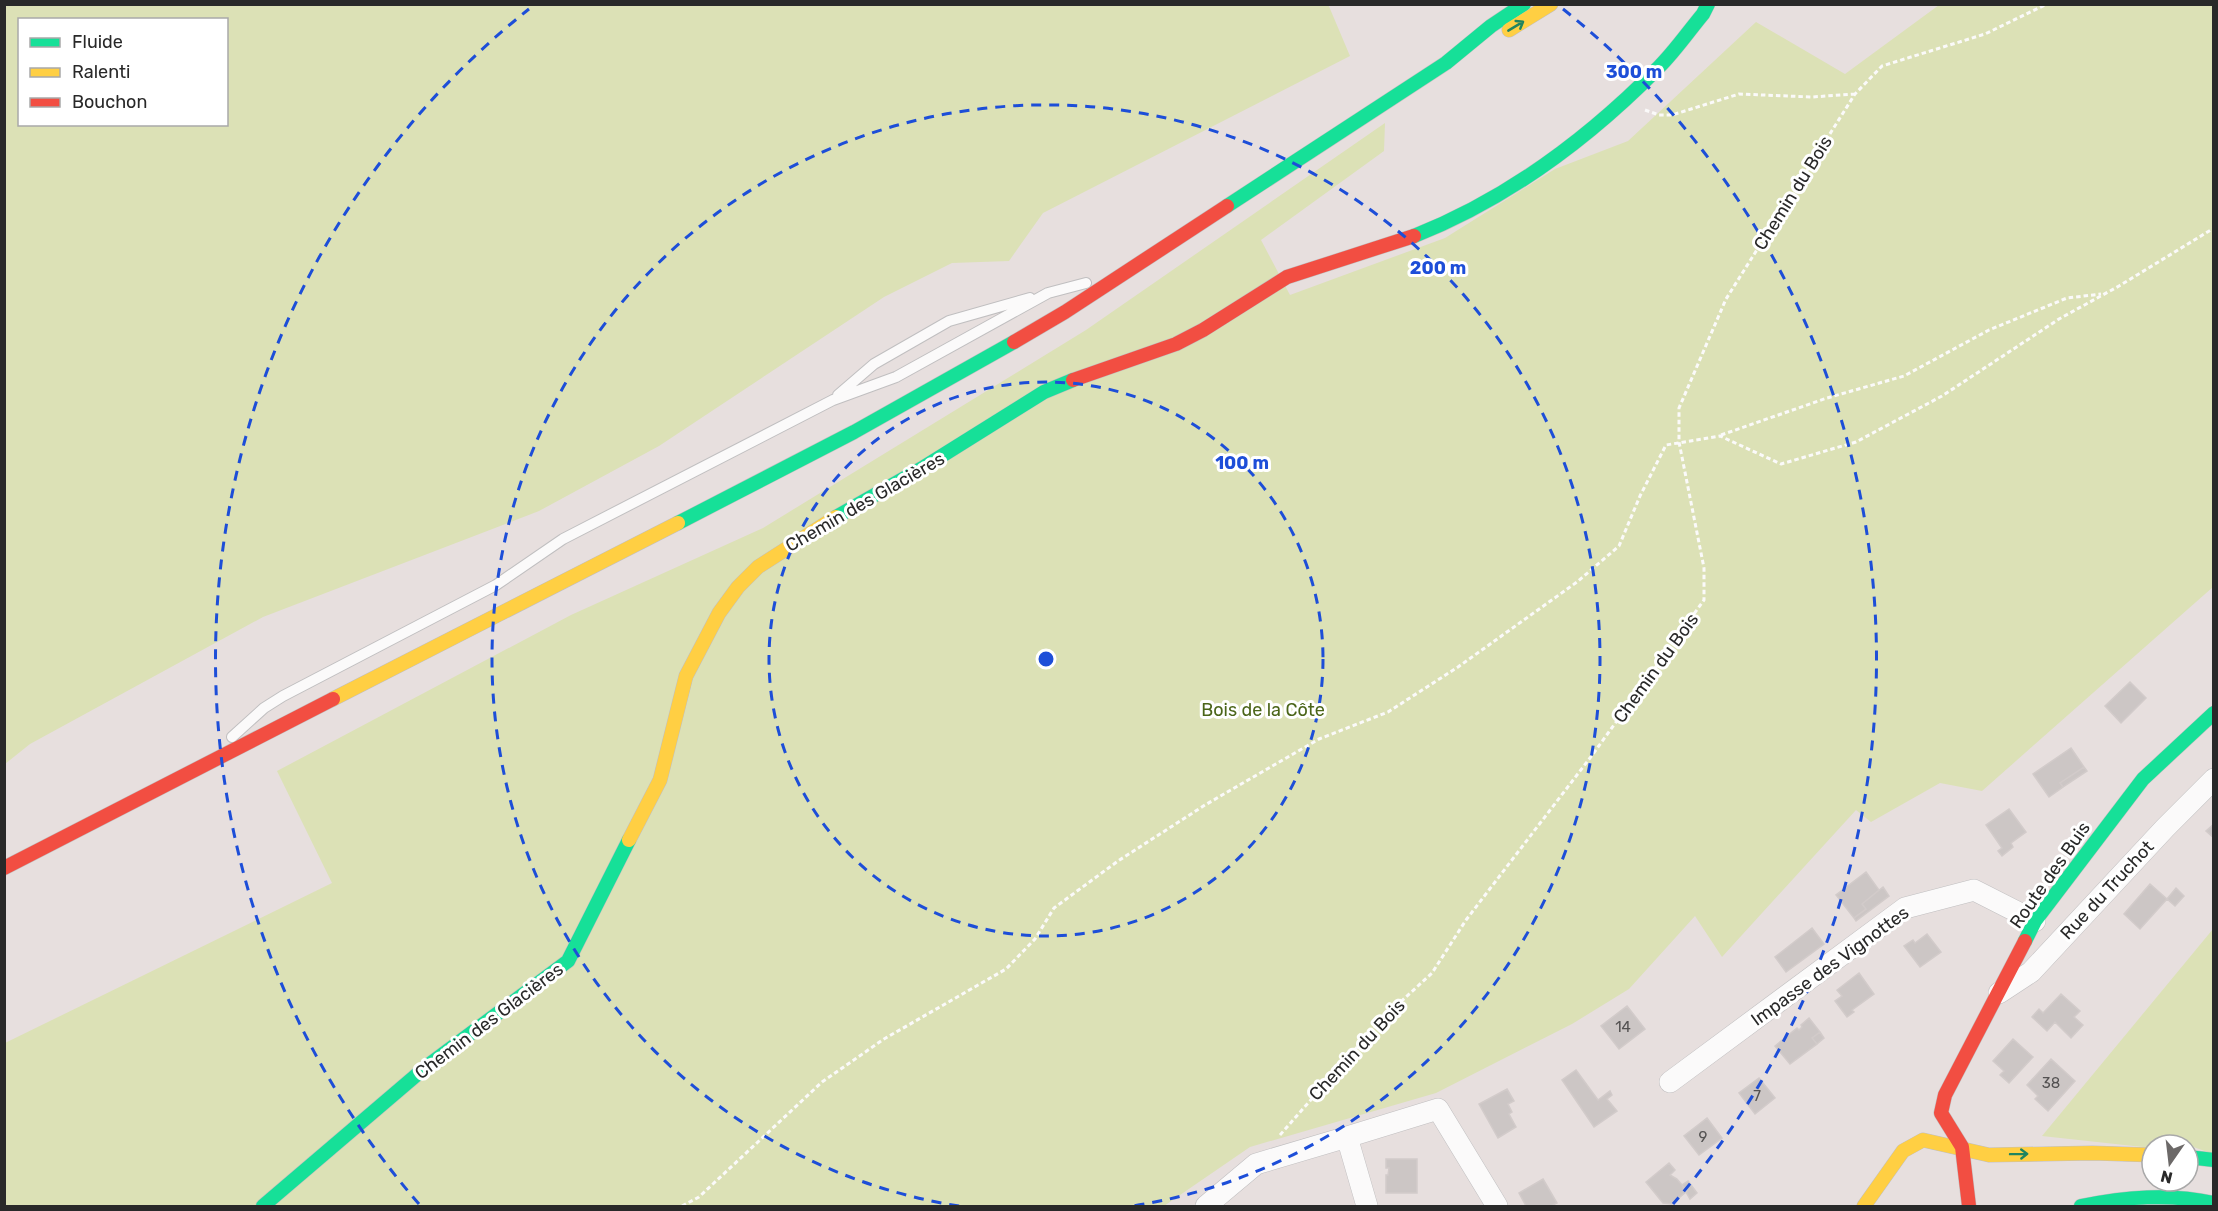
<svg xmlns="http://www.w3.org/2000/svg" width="2218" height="1211" font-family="Rubik,sans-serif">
<rect width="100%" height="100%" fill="#e7dfde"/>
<path fill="#dce1b6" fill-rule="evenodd" d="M 5,4 L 1328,4 L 1350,56 L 1043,213 L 1009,261 L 952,263 L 884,297 L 659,446 L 539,511 L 263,617 L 30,744 L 5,764 ZM 20,20 L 226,20 L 226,124 L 20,124 Z
M 1939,5 L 2213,5 L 2213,587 L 1982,791 L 1940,783 L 1871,822 L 1856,810 L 1722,957 L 1695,916 L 1629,989 L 1572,1024 L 1436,1093 L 1250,1147 L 1164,1206 L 5,1206 L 5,1043 L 332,883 L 277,771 L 571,615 L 763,528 L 1086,330 L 1385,123 L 1384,151 L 1261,240 L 1290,295 L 1445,238 L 1555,169 L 1628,141 L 1756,22 L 1845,74 Z
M 2213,929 L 2213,1154 L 2188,1145 L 2152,1145 L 2152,1148 L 2042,1136 Z"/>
<path fill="#ccc6c5" stroke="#d2cbca" stroke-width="1.5" d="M 2130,682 L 2146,698 L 2121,723 L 2105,706 Z
M 2071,748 L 2084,767 L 2060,783 L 2063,787 L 2049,797 L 2033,774 Z
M 2084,767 L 2087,771 L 2063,787 L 2060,783 Z
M 2009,809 L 2026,832 L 2011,843 L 2013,847 L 2002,856 L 1998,851 L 2002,848 L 1986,825 Z
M 2214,824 L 2214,838 L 2206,831 Z
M 1866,872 L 1879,890 L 1862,904 L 1866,909 L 1854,918 L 1836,895 Z
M 2150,884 L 2167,899 L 2140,929 L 2124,914 Z
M 1883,887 L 1889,896 L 1856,921 L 1854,918 L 1866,909 L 1862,904 Z
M 2176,888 L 2184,896 L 2175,906 L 2167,899 Z
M 1812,928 L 1824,944 L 1786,972 L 1775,957 Z
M 1927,934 L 1941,952 L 1920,967 L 1904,946 L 1913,940 L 1915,943 Z
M 1859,973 L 1874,994 L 1852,1010 L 1854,1012 L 1847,1017 L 1835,1001 L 1842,996 L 1837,990 Z
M 2061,994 L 2080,1011 L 2074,1017 L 2083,1025 L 2071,1038 L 2055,1022 L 2047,1031 L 2032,1017 L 2039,1009 L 2043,1013 Z
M 1627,1006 L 1645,1029 L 1619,1049 L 1601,1026 Z
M 1809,1018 L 1820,1032 L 1812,1038 L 1817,1044 L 1790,1064 L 1775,1046 L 1797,1028 L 1799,1030 L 1802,1027 L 1801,1025 Z
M 1820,1032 L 1824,1038 L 1817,1044 L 1812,1038 Z
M 2013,1039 L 2033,1057 L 2009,1083 L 2000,1075 L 2004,1071 L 1993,1061 Z
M 2051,1059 L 2075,1081 L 2048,1111 L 2035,1099 L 2038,1096 L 2027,1085 Z
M 1576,1070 L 1598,1100 L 1610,1091 L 1612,1095 L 1607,1099 L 1617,1111 L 1594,1127 L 1562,1080 Z
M 1759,1078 L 1775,1098 L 1755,1114 L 1739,1093 Z
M 1507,1089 L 1514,1101 L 1508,1104 L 1512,1112 L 1509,1114 L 1516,1127 L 1498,1138 L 1479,1104 Z
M 1707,1118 L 1722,1138 L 1699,1155 L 1684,1136 Z
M 1386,1159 L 1417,1159 L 1417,1193 L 1386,1193 L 1386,1175 L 1388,1175 L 1389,1168 L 1386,1168 Z
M 1669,1163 L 1675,1170 L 1670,1175 L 1677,1179 L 1687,1191 L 1672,1204 L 1663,1203 L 1646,1182 Z
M 1543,1179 L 1557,1203 L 1551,1206 L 1526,1206 L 1519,1193 Z
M 1688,1181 L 1697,1193 L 1690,1199 L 1682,1185 Z"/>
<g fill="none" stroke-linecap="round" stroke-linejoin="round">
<g stroke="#c0bfc0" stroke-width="12">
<path id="lane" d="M 838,395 L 874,364 L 949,321 L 1030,298
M 232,737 L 264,708 L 283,696 L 496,585 L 563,539 L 833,400 L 896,377 L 1048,293 L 1086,283"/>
</g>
<g stroke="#c0bfc0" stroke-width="22">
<path id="street" d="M 1999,993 L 2031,972 L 2165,828 L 2214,779
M 1670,1082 L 1905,908 L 1974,890 L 2035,921
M 1347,1137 L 1438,1109 L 1497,1206
M 1206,1206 L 1256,1164 L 1347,1137 L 1367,1206"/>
</g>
<g stroke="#c0bfc0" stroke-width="15">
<path id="fast" d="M 1227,206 L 1446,63 L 1491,26 L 1524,4
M 1414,236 C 1508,199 1589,138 1659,67 C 1675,51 1688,32 1703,14 L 1708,4
M 836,517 L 924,467 L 1044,392 L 1073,380
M 678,523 L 854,432 L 1014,342
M 2025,941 L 2035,921 L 2143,779 L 2214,713
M 2188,1157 L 2214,1160
M 263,1206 L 427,1066 L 568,961 L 629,840
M 2081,1206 C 2125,1197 2169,1193 2214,1203"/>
</g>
<g stroke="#c0bfc0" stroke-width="15">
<path id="slow" d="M 1509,30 L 1551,4
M 333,699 L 678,523
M 629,840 L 660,780 L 686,676 L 719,613 L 738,587 L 758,567 L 836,517
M 1864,1206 L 1903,1151 L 1923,1140 L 1989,1155 L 2092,1153 L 2152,1155"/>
</g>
<g stroke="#c0bfc0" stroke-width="15">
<path id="jam" d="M 1014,342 L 1065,312 L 1227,206
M 1073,380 L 1176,344 L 1203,330 L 1287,277 L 1414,236
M 4,868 L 333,699
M 1969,1206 L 1962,1147 L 1941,1113 L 1945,1095 L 2025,941"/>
</g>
<path stroke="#fbfafa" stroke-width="3" stroke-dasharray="4.5 3" stroke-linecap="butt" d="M 1645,110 L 1659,115 L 1672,115 L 1739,94 L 1812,97 L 1855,94
M 1721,435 L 1827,398 L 1904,376 L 1989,330 L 2067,298 L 2101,294
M 1280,1135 L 1380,1021 L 1432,973 L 1466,920 L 1593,754 L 1704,600 L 1704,568 L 1679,442 L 1679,408 L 1726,299 L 1855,94 L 1882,66 L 1985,34 L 2047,4
M 682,1206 L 699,1197 L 822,1082 L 884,1039 L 1006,969 L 1035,939 L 1054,908 L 1118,861 L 1205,805 L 1319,739 L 1388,712 L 1458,667 L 1577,582 L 1619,546 L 1640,496 L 1666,445 L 1720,436 L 1781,464 L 1856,442 L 1942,396 L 2059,319 L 2119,286 L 2214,228"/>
<use href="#lane" stroke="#fbfafa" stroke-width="10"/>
<use href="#street" stroke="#fbfafa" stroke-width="21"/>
<use href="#fast" stroke="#16e098" stroke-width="14"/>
<use href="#slow" stroke="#ffcf43" stroke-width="14"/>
<use href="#jam" stroke="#f24e42" stroke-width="14"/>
</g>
<defs><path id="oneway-shaft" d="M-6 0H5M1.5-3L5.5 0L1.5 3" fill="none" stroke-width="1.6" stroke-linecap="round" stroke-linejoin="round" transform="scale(1.5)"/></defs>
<g stroke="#208460">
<use href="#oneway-shaft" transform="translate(1516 26) rotate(-31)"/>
<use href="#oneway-shaft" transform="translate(2019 1154) rotate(-1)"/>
</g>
<g fill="none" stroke="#1d4ed8" stroke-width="3" stroke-dasharray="10 8">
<circle cx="1046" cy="659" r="277"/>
<path d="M959 1206A554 554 0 1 1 1133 1206"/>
<path d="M419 1204A831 831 0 0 1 529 9M1563 9A831 831 0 0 1 1673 1204"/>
</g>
<g text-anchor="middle" stroke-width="6" stroke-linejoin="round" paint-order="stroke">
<g font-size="15" fill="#545252">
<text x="1623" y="1032">14</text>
<text x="2051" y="1088">38</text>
<text x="1757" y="1101">7</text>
<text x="1703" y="1142">9</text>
</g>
<g font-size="18" fill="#292929" stroke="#fff">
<text transform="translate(1793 193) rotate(-58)" y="6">Chemin du Bois</text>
<text transform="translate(865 502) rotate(-30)" y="6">Chemin des Glacières</text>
<text transform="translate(1656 668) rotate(-54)" y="6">Chemin du Bois</text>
<text transform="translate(2050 875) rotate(-55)" y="6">Route des Buis</text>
<text transform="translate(2107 890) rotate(-47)" y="6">Rue du Truchot</text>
<text transform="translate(1830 966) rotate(-36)" y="6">Impasse des Vignottes</text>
<text transform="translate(489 1021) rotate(-37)" y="6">Chemin des Glacières</text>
<text transform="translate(1357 1050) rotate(-47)" y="6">Chemin du Bois</text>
</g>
<g font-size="18" fill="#4b6519" stroke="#fff">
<text x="1263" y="716">Bois de la Côte</text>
</g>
</g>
<circle cx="1046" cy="659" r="9" fill="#1d4ed8" stroke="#fff" stroke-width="3"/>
<g font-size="18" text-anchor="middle" font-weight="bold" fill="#1d4ed8" stroke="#fff" stroke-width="6" stroke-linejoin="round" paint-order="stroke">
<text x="1634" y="78">300 m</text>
<text x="1438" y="274">200 m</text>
<text x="1242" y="469">100 m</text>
</g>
<rect width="2218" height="1211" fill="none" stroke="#292929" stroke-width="12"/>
<rect x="18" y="18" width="210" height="108" fill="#ffffff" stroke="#a9a9a9" stroke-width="1.5"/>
<rect x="30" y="38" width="30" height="9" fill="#16e098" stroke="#a9a9a9" stroke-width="1.5"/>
<text x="72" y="48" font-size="18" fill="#292929">Fluide</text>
<rect x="30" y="68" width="30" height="9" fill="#ffcf43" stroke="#a9a9a9" stroke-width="1.5"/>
<text x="72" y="78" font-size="18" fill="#292929">Ralenti</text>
<rect x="30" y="98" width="30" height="9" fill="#f24e42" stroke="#a9a9a9" stroke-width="1.5"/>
<text x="72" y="108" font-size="18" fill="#292929">Bouchon</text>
<g transform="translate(2170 1163) rotate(194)"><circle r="28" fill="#ffffff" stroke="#a9a9a9" stroke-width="1.5"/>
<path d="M0-4.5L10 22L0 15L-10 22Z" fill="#6c6968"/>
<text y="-9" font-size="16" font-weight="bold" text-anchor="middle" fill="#292929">N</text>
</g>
</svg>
